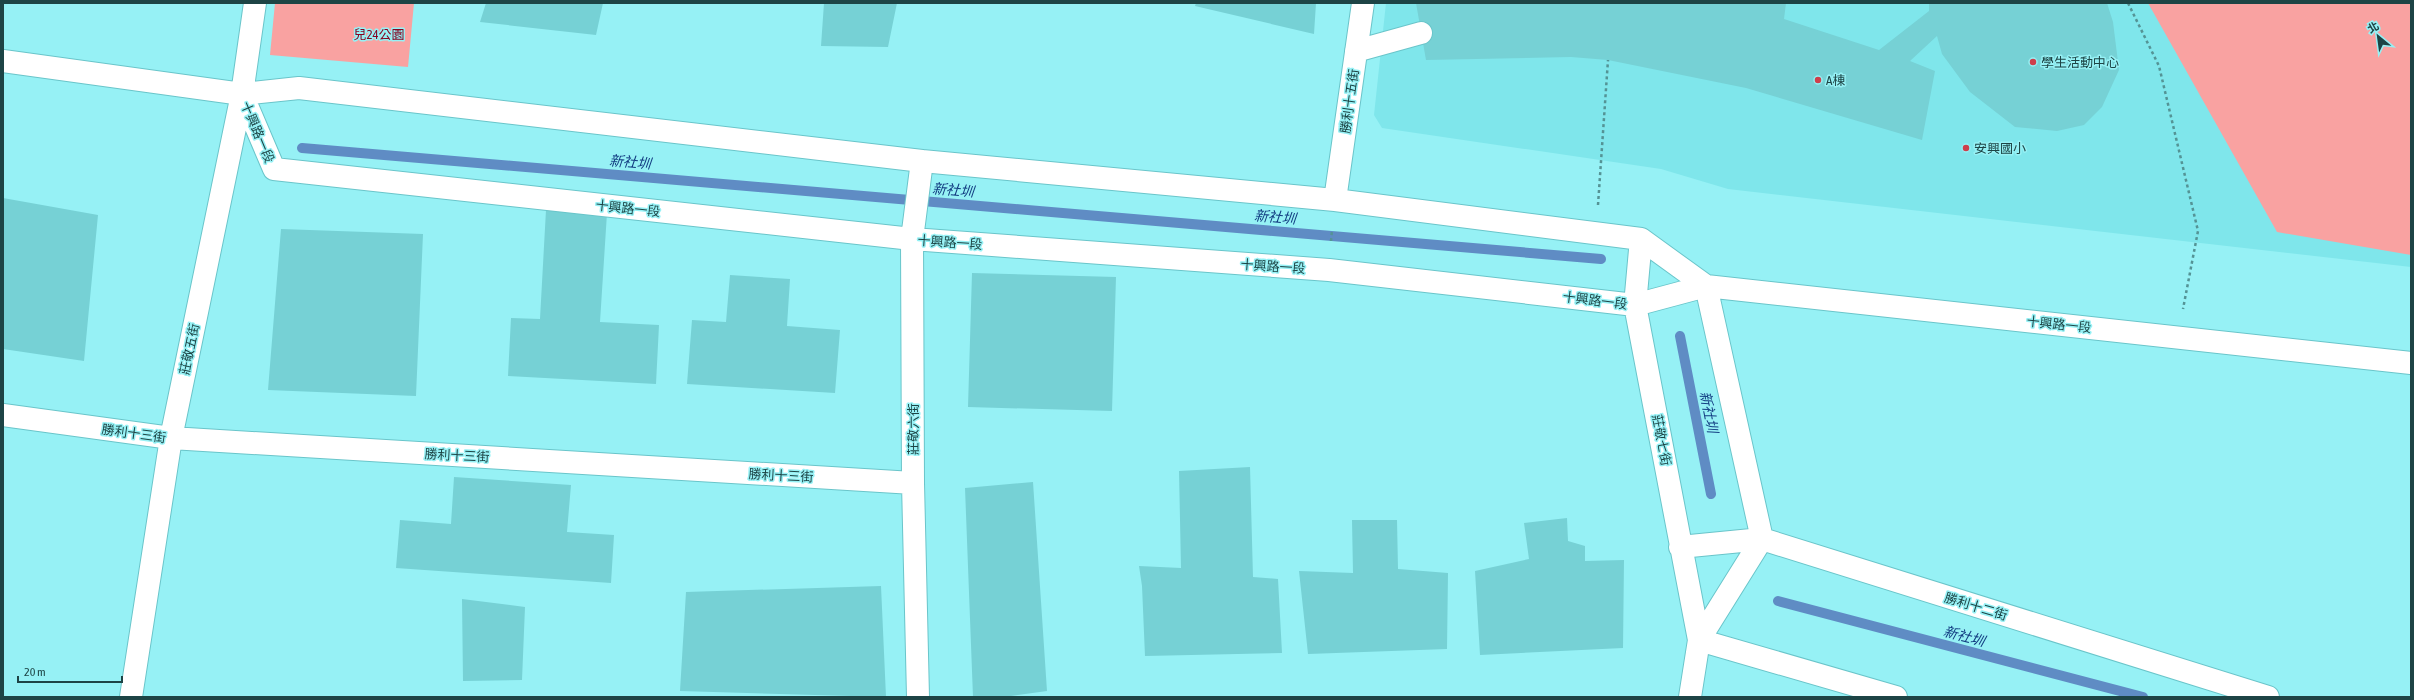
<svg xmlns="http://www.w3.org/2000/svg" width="2414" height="700" font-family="'Asap Condensed','Noto Sans TC',sans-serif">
<rect width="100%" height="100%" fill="#96f1f5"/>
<path fill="#7fe6eb" d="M 1386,3 L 2411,3 L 2411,267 L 1728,189 L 1661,169 L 1382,128 L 1374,115 Z"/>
<path fill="#f9a2a1" d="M 275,3 L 414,3 L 408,67 L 270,55 Z
M 2148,3 L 2411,3 L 2411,255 L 2277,232 Z"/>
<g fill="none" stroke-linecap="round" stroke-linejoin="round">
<path stroke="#5f8cc4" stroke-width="10" d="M 302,148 L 1601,259
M 1680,336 L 1711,494
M 1778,601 L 2143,697"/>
</g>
<path fill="#76d1d5" d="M 486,3 L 603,3 L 596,35 L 480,22 Z
M 824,3 L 897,3 L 888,47 L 821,46 Z
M 1196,3 L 1316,3 L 1314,34 L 1195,6 Z
M 1416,3 L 1786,3 L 1784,19 L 1879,50 L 1929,11 L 1929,3 L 2107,3 L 2113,22 L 2119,70 L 2102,107 L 2084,125 L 2057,131 L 2015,127 L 1970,92 L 1942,54 L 1937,36 L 1910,61 L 1935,71 L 1922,140 L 1746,88 L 1608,60 L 1571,57 L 1426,60 Z
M 3,198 L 98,215 L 84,361 L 3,349 Z
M 546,210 L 607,213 L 600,322 L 659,325 L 656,384 L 508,376 L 511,318 L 540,319 Z
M 281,229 L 423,234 L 416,396 L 268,390 Z
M 972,273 L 1116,277 L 1112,411 L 968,407 Z
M 730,275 L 790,279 L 787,326 L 840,330 L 835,393 L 687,384 L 692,320 L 726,322 Z
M 1250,467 L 1253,577 L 1278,579 L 1282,653 L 1145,656 L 1142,586 L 1139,566 L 1181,568 L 1179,471 Z
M 454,477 L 571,485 L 567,532 L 614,535 L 611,583 L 396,568 L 400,520 L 451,524 Z
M 1033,482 L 1047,691 L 1004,697 L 973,697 L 965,488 Z
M 1567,518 L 1568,541 L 1585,546 L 1585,561 L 1624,560 L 1623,648 L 1480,655 L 1475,571 L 1529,559 L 1524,523 Z
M 1352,520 L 1397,520 L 1398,569 L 1448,573 L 1447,649 L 1308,654 L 1299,571 L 1353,573 Z
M 881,586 L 886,697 L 680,691 L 686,592 Z
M 462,599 L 525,607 L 522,680 L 463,681 Z"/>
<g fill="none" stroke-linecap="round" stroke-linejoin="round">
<g stroke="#6ac5ca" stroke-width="24">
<path id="minor" d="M 1356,51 L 1421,33
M 3,61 L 242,94 L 299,88 L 922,161 L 1335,200 L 1641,239 L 1706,286
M 242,94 L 274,169 L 912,239 L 1329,270 L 1635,305 L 1706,286 L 2411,363
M 1335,200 L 1363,3
M 1641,239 L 1635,305 L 1699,640 L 1690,697
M 3,415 L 171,438 L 913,483
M 1680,547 L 1762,539 L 2268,697
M 1699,640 L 1762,539 L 1706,286
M 1699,640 L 1896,697
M 131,697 L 171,438 L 242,94 L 255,3
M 918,697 L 913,483 L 912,239 L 922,161"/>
</g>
<path stroke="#549395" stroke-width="2.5" stroke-dasharray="3 3" stroke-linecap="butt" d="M 2128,3 L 2159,66 L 2198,231 L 2183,309
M 1598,205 L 1608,60
M 1331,241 L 1332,230"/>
<use href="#minor" stroke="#fff" stroke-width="22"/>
</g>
<g fill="#ce3e4b" stroke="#96f1f5" stroke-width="1.5">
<circle cx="2033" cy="62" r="4"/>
<circle cx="1818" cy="80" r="4"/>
<circle cx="1966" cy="148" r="4"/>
</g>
<g text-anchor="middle" stroke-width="3" stroke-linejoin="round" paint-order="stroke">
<g font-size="13" fill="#870421" stroke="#96f1f5">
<text x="379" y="39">兒24公園</text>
</g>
<g font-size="13" fill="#1d4445" stroke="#96f1f5" text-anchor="start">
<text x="2041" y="67">學生活動中心</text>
<text x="1826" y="85">A棟</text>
<text x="1974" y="153">安興國小</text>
</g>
<g font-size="13" fill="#1d4445" stroke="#96f1f5">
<text transform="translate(1349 101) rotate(-82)" y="5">勝利十五街</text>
<text transform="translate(258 132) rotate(67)" y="5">十興路一段</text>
<text transform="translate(628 208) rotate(6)" y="5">十興路一段</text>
<text transform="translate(950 242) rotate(4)" y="5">十興路一段</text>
<text transform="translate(1273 266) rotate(4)" y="5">十興路一段</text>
<text transform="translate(1595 300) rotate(7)" y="5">十興路一段</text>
<text transform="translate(2059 324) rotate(6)" y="5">十興路一段</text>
<text transform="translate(189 349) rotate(-78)" y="5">莊敬五街</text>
<text transform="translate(913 429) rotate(-90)" y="5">莊敬六街</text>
<text transform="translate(134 433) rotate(8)" y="5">勝利十三街</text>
<text transform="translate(1662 440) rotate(79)" y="5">莊敬七街</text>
<text transform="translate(457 455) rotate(3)" y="5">勝利十三街</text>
<text transform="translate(781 475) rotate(3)" y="5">勝利十三街</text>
<text transform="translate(1976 606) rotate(17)" y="5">勝利十二街</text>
</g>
<g font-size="14" font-style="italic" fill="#123c81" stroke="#96f1f5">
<text transform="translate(630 162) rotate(5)" y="5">新社圳</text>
<text transform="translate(953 190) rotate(5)" y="5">新社圳</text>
<text transform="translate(1275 217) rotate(5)" y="5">新社圳</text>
<text transform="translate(1709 412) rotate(79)" y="5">新社圳</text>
<text transform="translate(1964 636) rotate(15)" y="5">新社圳</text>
</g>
</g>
<rect width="2414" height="700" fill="none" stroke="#1d4445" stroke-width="8"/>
<g transform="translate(2378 36) rotate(331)" stroke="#96f1f5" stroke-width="3" paint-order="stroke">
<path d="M0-3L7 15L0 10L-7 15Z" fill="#1d4445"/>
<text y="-6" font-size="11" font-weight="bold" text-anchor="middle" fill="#1d4445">北</text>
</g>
<path d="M18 676v6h104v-6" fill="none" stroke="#1d4445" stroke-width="2"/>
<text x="24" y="676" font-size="12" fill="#1d4445" stroke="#96f1f5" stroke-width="3" paint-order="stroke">20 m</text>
</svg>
